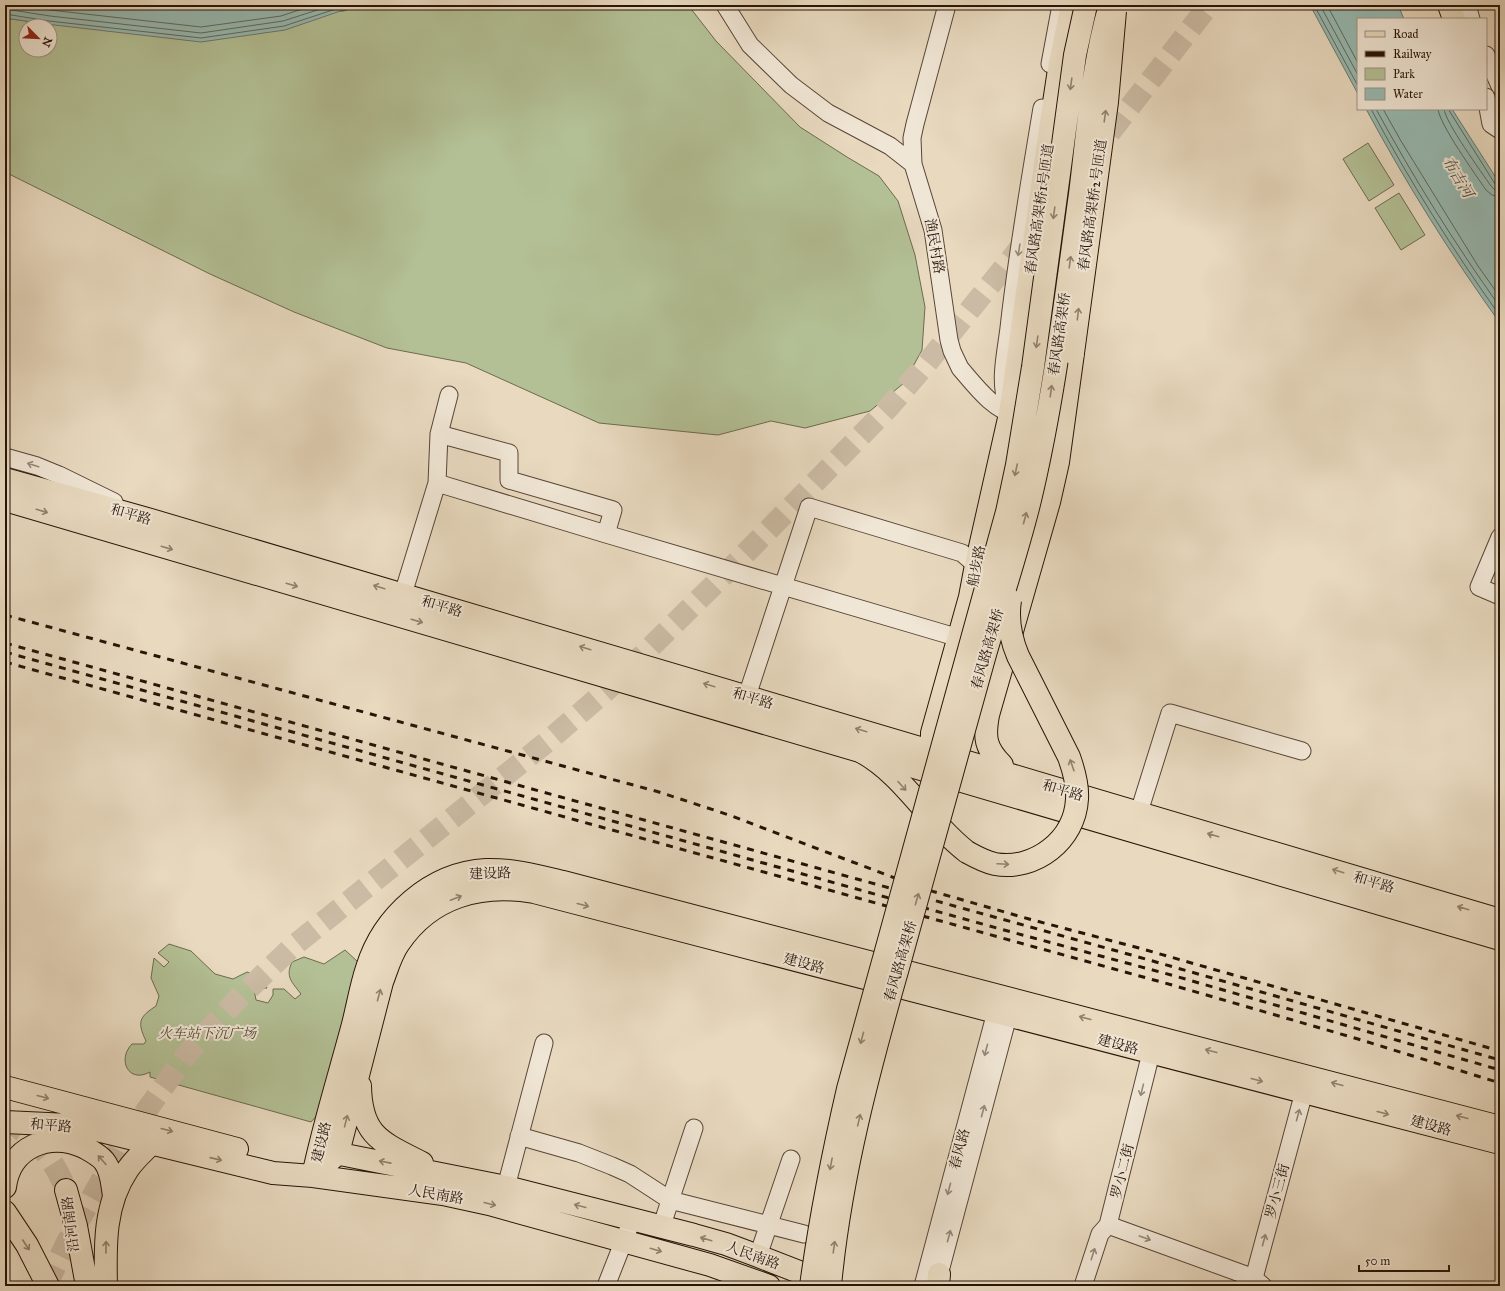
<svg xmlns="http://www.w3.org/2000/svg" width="1505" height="1291" font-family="'IM FELL Great Primer','Noto Serif SC',serif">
<rect width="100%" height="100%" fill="#e8d9bf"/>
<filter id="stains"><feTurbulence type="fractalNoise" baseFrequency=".005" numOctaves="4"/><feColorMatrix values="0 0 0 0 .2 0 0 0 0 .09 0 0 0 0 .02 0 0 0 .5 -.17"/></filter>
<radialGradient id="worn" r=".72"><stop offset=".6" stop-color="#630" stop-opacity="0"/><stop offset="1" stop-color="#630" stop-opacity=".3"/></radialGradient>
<path fill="#b3c095" stroke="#6e6a4e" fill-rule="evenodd" d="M 358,5 L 688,5 L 716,41 L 800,127 L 847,157 L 879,176 L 898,201 L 915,255 L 925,307 L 922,350 L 904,383 L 870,411 L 805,428 L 771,421 L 718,435 L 599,423 L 466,363 L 387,348 L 294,312 L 210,274 L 5,172 L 5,18 L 46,24 L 344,11 ZM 26,26 L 50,26 L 50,50 L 26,50 Z
M 1368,143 L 1394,185 L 1369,201 L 1343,159 Z
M 1399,193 L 1425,235 L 1401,250 L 1375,208 Z
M 169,944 L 191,951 L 215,974 L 233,979 L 247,972 L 262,978 L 267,988 L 254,989 L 256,1000 L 268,1003 L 273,995 L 273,989 L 284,989 L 295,999 L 301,994 C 292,982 285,977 292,962 L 304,957 L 324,964 L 345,950 L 358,962 L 321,1111 L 311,1122 L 150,1077 L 150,1072 C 128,1084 117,1059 132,1044 L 144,1044 L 146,1041 C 137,1022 139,1017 156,1006 L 159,996 L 151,978 L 154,958 L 164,967 L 169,962 L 158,953 Z"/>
<path fill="#97bab2" stroke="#6b786e" d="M 5,5 L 358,5 L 285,30 L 201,42 L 46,24 L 5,18 Z
M 1310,5 L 1398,5 L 1404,19 L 1358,19 L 1358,94 Z
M 1366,109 L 1452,109 L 1500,184 L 1500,323 C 1451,255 1406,183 1366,109 Z"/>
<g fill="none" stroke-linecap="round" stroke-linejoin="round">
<path stroke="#60675d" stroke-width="1" d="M 22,5 L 50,10 L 201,27 L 281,16 L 314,5
M 1314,5 L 1358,86
M 1320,5 L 1358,75
M 1327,5 L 1358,63
M 5,9 L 50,16 L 201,33 L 283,21 L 333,5
M 5,14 L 49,21 L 201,38 L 284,26 L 348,5
M 1371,109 C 1409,180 1453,250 1500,316
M 1376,109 C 1413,177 1455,244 1500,307
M 1383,109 L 1401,141 L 1478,266 L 1500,297
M 1438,109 C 1439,124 1476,175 1486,190 L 1492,195 L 1500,197
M 1444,109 C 1445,122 1482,173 1491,186 L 1495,190 L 1500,191
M 1449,109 L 1450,112 L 1495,184 L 1500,186"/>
<path stroke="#cbbba4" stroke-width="22" stroke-dasharray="22 11" stroke-linecap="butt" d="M 5,1119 C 34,1136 54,1158 66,1190"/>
<path stroke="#cbbba4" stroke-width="22" stroke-dasharray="22 11" stroke-linecap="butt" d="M 1049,211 L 1209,5
M 46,1286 L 67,1242 L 119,1149 L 184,1058 L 213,1025 L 240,997 L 291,948 L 548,741 L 608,689 L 738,561 L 889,407 L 927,363 L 1028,238"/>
<g stroke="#584536" stroke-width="19">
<path id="minor" d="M 725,5 L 750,45 L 791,85 L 828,113 L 890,146 L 913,164
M 947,5 L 915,124 L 912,138 L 913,164 L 933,230 L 949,340 L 952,351 L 960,368 C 977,388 993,410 1020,417
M 1467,5 L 1471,19
M 1486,55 L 1500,86
M 1050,64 L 1061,5
M 1486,97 L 1491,124 L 1500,130
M 1007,404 C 999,380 1006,353 1009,328 C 1017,254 1030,181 1042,108
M 439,434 L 509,453 L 509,480 L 613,510 L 606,534
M 5,457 L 37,466 L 59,475 L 114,502
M 437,483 L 606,534 L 949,635
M 1500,537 L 1479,587 L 1500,596
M 403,594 L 437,483 L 439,434 L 449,395
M 747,696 L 809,507 L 962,553 L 976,565
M 1139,812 L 1170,713 L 1302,751
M 519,1136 L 579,1153 L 612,1166 L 630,1174 L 670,1200 L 804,1234
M 506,1187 L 544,1043
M 1108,1225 L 1254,1278 L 1263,1286
M 661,1228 L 694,1128
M 758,1256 L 791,1159
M 1254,1278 L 1304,1092
M 606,1286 L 632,1220
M 923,1286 L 996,1012
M 936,1286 L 1008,1016
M 1083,1286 L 1100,1234 L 1108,1225 L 1151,1053"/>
</g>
<g stroke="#281408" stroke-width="24">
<path id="major" d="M 1449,5 L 1454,19
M 5,479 L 144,518 L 1500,920
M 5,500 L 1500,939
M 936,765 L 932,751 L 932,733 L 970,597 L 976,565 L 1010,414 L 1050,129 L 1060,63 L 1072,5
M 1002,765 C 985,748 984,737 988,715 L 1049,502 L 1058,462 L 1073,353
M 360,1086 C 361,1136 381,1142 422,1163
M 5,1087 L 237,1149
M 5,1122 L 69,1125 L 97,1130 L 273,1173 L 313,1176 L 443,1194 L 489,1204 L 710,1265 L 769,1286
M 325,1151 L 506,1187 L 694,1235 L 726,1244 L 758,1256 L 830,1284
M 313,1176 C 323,1128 338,1080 351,1032 C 357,1011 360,989 367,968 C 383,916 431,873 486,870 C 512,869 538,876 563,882 L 1500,1127
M 313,1176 L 338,1153 L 382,982 C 387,969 391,954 399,943 C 431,896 481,883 534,892 L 1500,1143
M 5,1187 C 10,1147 49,1131 84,1147 C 91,1151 99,1155 104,1161 C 112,1171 112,1184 114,1196
M 66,1190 L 76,1226 L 87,1286
M 5,1212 L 27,1245 L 48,1286
M 106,1286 C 105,1245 104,1204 128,1169 C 134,1160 143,1152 151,1144
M 938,1286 L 939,1274"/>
</g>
<g stroke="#281408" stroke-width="24">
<path id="highway" d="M 862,752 C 904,775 929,823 967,852"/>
</g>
<use href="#minor" stroke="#f0e6d5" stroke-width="17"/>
<use href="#major" stroke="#e8d9bf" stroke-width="22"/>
<use href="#highway" stroke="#e8d9bf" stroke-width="22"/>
<path stroke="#281408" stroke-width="3" stroke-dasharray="7 7" stroke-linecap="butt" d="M 5,615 L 659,792 L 729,815 L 921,888 L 1029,919 L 1139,948 L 1500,1051
M 5,643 L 1135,956 L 1500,1060
M 5,652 L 1004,930 L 1175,976 L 1500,1070
M 5,662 L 1172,985 L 1358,1039 L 1500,1083"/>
<g stroke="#281408" stroke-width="24" stroke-linecap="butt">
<path id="major-bridge" d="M 1073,353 L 1107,102 L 1115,11"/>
</g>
<g stroke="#281408" stroke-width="24" stroke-linecap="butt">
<path id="highway-bridge" d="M 967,852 C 976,857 985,862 995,864 C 1035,871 1075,840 1077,799 C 1078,785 1074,771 1069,757 L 1018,656 C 1010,637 1007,620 1010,600
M 811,1286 C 820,1220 833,1154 848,1089 L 1007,512 L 1017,465 L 1033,367 L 1075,55 L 1086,5
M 830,1286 C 840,1177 869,1069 899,964 C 927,862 955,760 984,658 C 999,606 1017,553 1030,500 C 1054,399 1066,296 1080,194 C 1088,130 1092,66 1110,5"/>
</g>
<use href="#major-bridge" stroke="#e8d9bf" stroke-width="22"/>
<use href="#highway-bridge" stroke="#e8d9bf" stroke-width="22"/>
</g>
<defs><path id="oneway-shaft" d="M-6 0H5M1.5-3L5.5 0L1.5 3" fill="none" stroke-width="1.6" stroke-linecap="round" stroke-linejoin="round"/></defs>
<g stroke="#92806d">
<use href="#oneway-shaft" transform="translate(1071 84) rotate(98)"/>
<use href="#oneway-shaft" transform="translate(1105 116) rotate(-82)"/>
<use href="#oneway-shaft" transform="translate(1054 213) rotate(98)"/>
<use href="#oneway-shaft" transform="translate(1070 262) rotate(-82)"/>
<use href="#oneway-shaft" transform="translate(1078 314) rotate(-83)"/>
<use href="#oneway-shaft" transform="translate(1037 342) rotate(98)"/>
<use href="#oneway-shaft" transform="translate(1051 391) rotate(-82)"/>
<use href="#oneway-shaft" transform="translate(1016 470) rotate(102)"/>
<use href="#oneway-shaft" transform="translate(42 511) rotate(16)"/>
<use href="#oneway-shaft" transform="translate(1025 518) rotate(-75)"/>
<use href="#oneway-shaft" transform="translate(167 548) rotate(16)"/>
<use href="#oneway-shaft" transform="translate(292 585) rotate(16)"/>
<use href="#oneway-shaft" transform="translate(379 587) rotate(-163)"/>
<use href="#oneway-shaft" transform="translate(417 621) rotate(16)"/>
<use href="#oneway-shaft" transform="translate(585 648) rotate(-163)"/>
<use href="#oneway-shaft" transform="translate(709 685) rotate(-163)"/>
<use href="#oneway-shaft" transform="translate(861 730) rotate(-163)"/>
<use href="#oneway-shaft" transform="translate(1072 765) rotate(-109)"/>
<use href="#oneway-shaft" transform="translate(902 786) rotate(48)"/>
<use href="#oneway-shaft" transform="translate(1213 835) rotate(-164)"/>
<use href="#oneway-shaft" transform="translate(1003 864) rotate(3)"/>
<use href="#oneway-shaft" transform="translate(1338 871) rotate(-163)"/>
<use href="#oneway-shaft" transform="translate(456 898) rotate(-21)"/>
<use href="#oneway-shaft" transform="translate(917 899) rotate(-74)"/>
<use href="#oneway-shaft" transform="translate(583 905) rotate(15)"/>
<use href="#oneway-shaft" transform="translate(1463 908) rotate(-164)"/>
<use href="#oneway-shaft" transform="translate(379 995) rotate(-75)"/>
<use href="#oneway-shaft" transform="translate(1085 1018) rotate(-165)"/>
<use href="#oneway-shaft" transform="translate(862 1038) rotate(105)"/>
<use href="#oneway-shaft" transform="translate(1211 1051) rotate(-165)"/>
<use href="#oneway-shaft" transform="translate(1257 1080) rotate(15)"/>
<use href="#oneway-shaft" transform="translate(1337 1084) rotate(-165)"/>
<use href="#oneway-shaft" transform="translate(43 1097) rotate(15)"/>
<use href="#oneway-shaft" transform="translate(1383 1113) rotate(15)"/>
<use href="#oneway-shaft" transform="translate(1462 1117) rotate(-165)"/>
<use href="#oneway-shaft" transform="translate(859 1120) rotate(-77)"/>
<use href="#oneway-shaft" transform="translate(346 1121) rotate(-76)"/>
<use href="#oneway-shaft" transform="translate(167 1130) rotate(15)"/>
<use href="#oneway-shaft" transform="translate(216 1159) rotate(13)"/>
<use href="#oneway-shaft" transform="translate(102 1160) rotate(-132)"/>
<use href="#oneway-shaft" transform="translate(385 1162) rotate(-169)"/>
<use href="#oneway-shaft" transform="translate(831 1164) rotate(101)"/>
<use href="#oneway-shaft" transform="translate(490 1204) rotate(14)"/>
<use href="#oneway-shaft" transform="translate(580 1206) rotate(-165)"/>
<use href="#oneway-shaft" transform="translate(706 1239) rotate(-164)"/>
<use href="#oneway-shaft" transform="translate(26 1245) rotate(57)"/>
<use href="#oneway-shaft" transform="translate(106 1247) rotate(-89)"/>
<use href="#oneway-shaft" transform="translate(834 1247) rotate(-82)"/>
<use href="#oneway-shaft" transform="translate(656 1250) rotate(16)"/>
</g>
<g stroke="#968879">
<use href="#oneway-shaft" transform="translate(1019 250) rotate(99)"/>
<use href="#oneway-shaft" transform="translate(33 465) rotate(-162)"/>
<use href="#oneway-shaft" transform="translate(986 1050) rotate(105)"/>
<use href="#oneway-shaft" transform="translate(1142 1090) rotate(104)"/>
<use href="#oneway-shaft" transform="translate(983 1111) rotate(-75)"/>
<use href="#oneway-shaft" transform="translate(1298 1115) rotate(-75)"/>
<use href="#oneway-shaft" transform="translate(949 1189) rotate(105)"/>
<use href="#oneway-shaft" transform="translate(949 1236) rotate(-75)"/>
<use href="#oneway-shaft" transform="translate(1145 1238) rotate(20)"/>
<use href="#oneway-shaft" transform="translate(1264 1240) rotate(-75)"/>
<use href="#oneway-shaft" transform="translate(1093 1254) rotate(-72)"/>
</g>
<g text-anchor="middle" stroke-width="4" stroke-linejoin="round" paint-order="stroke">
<g font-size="14" fill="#281408" stroke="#f0e6d5">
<text transform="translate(1092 205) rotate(-82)" y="5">春风路高架桥2号匝道</text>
<text transform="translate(1039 209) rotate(-82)" y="5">春风路高架桥1号匝道</text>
<text transform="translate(935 246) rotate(80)" y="5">渔民村路</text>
<text transform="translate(1059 334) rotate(-82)" y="5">春风路高架桥</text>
<text transform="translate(131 514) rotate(16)" y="5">和平路</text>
<text transform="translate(976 566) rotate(-79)" y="5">船步路</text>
<text transform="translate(442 606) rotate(17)" y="5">和平路</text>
<text transform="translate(987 649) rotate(-74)" y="5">春风路高架桥</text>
<text transform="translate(753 698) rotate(17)" y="5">和平路</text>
<text transform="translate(1063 790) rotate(17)" y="5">和平路</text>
<text transform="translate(490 873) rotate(-2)" y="5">建设路</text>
<text transform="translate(1374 882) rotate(17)" y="5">和平路</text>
<text transform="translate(900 961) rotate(-74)" y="5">春风路高架桥</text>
<text transform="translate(804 963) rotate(15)" y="5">建设路</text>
<text transform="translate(1118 1044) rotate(15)" y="5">建设路</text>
<text transform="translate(51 1125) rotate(5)" y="5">和平路</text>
<text transform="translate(1431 1125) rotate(15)" y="5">建设路</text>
<text transform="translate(321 1142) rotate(-76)" y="5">建设路</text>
<text transform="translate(959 1149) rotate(-75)" y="5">春风路</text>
<text transform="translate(1122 1171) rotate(-76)" y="5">罗小二街</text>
<text transform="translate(1277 1191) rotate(-75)" y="5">罗小三街</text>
<text transform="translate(436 1194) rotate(10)" y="5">人民南路</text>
<text transform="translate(70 1224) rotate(-97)" y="5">沿河南路</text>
<text transform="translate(753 1255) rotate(20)" y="5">人民南路</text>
</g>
<g font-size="14" font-style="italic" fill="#524832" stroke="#f0e6d5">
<text x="207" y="1038">火车站下沉广场</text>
</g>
<g font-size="15" font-style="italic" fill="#4f4e44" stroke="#f0e6d5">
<text transform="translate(1458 177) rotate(59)" y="5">布吉河</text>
</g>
</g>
<rect width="1505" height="1291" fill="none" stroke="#e8d9bf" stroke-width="20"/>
<rect x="6" y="6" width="1493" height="1279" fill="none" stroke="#281408" stroke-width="2"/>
<rect x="10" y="10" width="1485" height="1271" fill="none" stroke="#281408"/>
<rect x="1357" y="18" width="130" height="92" fill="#f0e6d5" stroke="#a09283"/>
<rect x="1365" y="31" width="20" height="6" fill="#e8d9bf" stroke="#a09283"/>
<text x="1393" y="38" font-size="12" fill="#281408">Road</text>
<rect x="1365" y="51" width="20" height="6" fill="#281408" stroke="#a09283"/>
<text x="1393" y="58" font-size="12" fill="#281408">Railway</text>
<rect x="1365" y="68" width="20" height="12" fill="#b3c095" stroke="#a09283"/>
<text x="1393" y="78" font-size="12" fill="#281408">Park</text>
<rect x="1365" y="88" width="20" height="12" fill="#97bab2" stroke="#a09283"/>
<text x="1393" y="98" font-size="12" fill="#281408">Water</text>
<g transform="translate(38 38) rotate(114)"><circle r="19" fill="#f0e6d5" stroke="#a09283"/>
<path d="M0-3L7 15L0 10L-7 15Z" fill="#8f2418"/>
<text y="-6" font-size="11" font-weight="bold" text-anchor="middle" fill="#281408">N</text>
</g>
<path d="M1359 1265v6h90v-6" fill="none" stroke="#281408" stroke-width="2"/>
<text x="1365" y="1265" font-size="12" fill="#281408" stroke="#f0e6d5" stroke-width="3" paint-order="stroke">50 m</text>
<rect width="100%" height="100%" filter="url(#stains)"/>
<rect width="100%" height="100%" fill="url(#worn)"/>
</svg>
